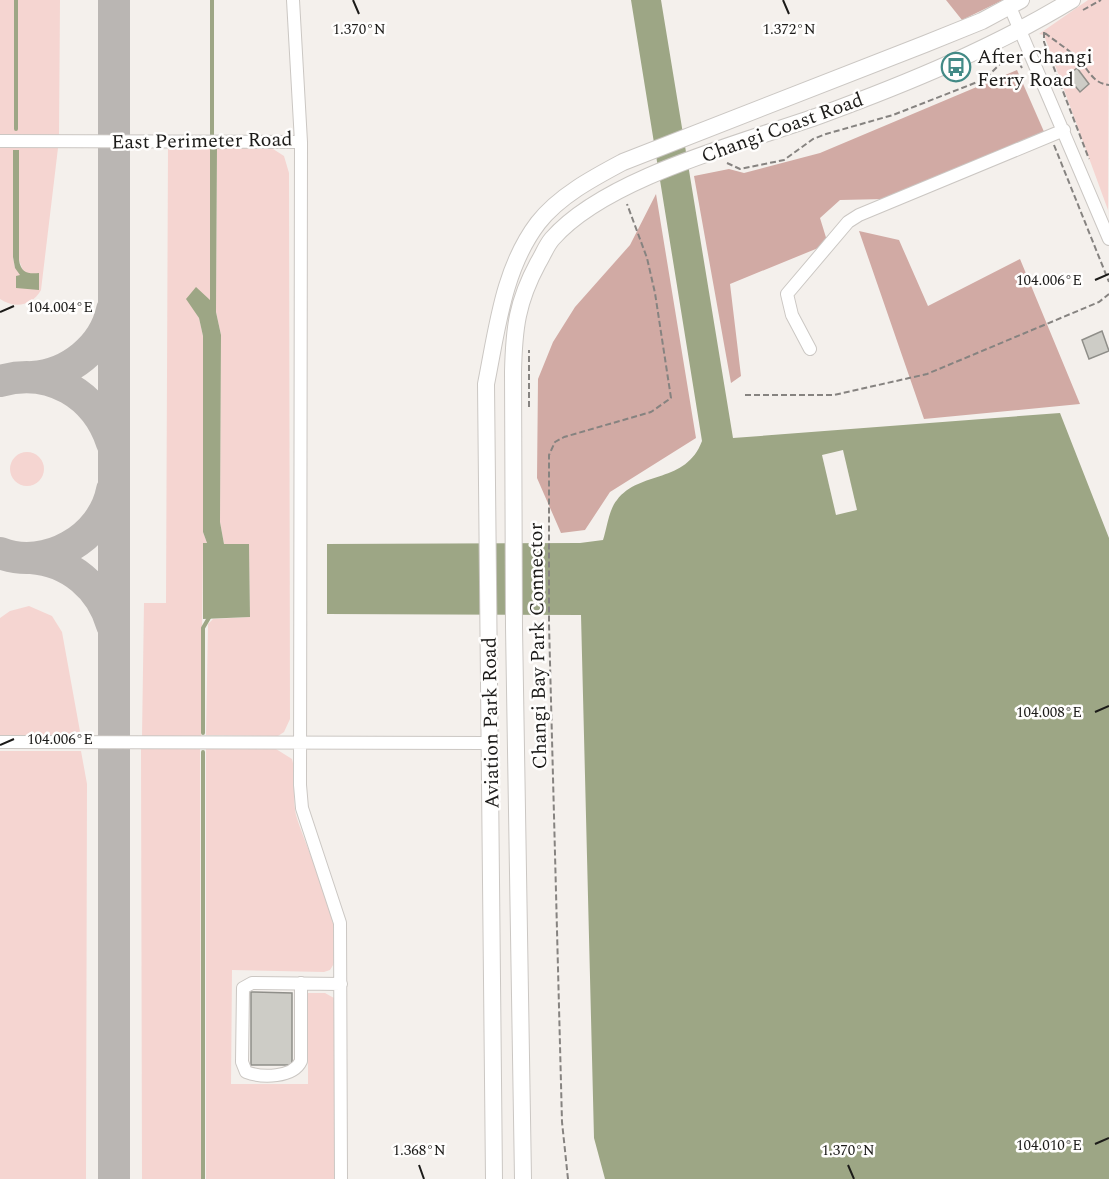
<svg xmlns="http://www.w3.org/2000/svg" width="1109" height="1179" font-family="Spectral,serif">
<rect width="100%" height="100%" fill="#f4f0ec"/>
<path fill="#f5d5d1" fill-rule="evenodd" d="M 0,0 L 60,0 L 59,135 L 0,135 Z
M 1088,0 L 1109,0 L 1108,210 L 1044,35 L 1039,34 Z
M 168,147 L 210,148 L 210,302 L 193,308 L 199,318 L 203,336 L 203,532 L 207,543 L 203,544 L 201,736 L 142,736 L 144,603 L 166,603 Z
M 217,147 L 270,147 L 284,156 L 289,173 L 290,719 L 284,732 L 278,736 L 206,735 L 208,624 L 213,619 L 250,617 L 249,544 L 224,544 L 220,522 L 221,335 L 216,312 Z
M 0,148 L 58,148 L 41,290 C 32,306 15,309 0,299 ZM 14,150 L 19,151 L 19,260 L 23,271 L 29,274 L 15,268 L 13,257 Z
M10 469a17 17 0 1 1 34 0a17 17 0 1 1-34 0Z
M 29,606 L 52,616 L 62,632 L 81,737 L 0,736 L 0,618 L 10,611 Z
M 141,749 L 200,749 L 201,1179 L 142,1179 Z
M 206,749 L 276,749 L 292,759 C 297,777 292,797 296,815 C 305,848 353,942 330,970 L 324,972 L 232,970 L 231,1084 L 308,1084 L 308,993 L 325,993 L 334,998 L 334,1179 L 206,1179 Z
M 0,751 L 81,751 L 87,784 L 86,1179 L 0,1179 Z"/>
<path fill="#d1aaa4" d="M 946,0 L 1003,0 L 962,20 Z
M 1017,70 L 1045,134 L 885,199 L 840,200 L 820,218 L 828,244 L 730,284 L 741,376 L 731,383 L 694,176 L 729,169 L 744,173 L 820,153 Z
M 656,194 L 696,438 L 610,492 L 585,530 L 561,533 L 537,478 L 538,379 L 553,342 L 575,307 L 630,245 Z
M 859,231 L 899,240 L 928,306 L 1020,259 L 1080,404 L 924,419 Z"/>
<path fill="#9da685" d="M 631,0 L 661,0 L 733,438 L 1060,413 L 1109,538 L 1109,1179 L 605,1179 L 594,1138 L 581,615 L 327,614 L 327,544 L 580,543 L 603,540 C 607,528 609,509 617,500 C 640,470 686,484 702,441 Z
M 217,147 L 216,312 L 221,335 L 220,522 L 224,544 L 249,544 L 250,617 L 203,619 L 203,543 L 207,543 L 203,532 L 203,336 L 199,318 L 186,299 L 196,287 L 210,300 L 210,148 Z
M 13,150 L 19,150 L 19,260 C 21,273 28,274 39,273 L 39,290 L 16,288 L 16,276 L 20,275 L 15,268 L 13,257 Z"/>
<path fill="#f4f0ec" d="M 843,450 L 857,510 L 836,515 L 822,455 Z"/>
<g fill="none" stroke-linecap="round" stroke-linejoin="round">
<path stroke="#9da685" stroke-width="4" d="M 16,129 L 16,0
M 212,136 L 212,0
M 203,733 L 203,628 L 210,616
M 203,752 L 203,1179"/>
<path stroke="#bab6b3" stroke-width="32" d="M 32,377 C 69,375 104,347 112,310
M 0,381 C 50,367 96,394 112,443
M 0,553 C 46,571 103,538 112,490
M 31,558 C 70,561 101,587 112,625
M 114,1179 L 114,0"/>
</g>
<path fill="#cdccc6" stroke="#8f8e89" stroke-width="1.5" d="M 1077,68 L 1089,84 L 1080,92 L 1067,76 Z
M 1102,331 L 1109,351 L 1089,359 L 1082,340 Z
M 251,992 L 292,993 L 292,1065 L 251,1065 Z"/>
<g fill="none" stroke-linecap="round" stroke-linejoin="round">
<g stroke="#cbc7c3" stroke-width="14">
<path id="minor" d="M 293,0 L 301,142 L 300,785 L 302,808 L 340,923 L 341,1179
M 1010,7 L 1109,239
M 0,141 L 301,142
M 810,349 L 792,315 L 787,294 L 848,222 L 859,215 L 1064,130
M 0,742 L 489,743
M 301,983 L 301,1061 C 293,1078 262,1078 246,1072 L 242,1062 L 243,988 L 252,983 L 341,984"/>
</g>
<g stroke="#cbc7c3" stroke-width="18">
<path id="major" d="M 494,1179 L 486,384 C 497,330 503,269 538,223 C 559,196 593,178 623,162 L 925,44 L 982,21 L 1021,0
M 523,1179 L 514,627 L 513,372 C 514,328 517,302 538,263 C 543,255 546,246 552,239 C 606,177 743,143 821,115 C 908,83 993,48 1072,0"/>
</g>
<path stroke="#868380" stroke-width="2" stroke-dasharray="6 3" stroke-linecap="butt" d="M 1083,10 L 1101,0
M 1044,32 L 1044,42 L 1089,159
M 1045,33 C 1056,42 1070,50 1080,61 C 1090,72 1093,83 1109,85
M 1007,54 L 1018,61 L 1022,68
M 1054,145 L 1109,282
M 727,163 L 740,169 L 784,160 L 813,139 L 826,134 L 893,115 L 985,79 L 1001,63 L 1005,53
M 745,395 L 834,395 L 927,374 L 1099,302 L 1109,294
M 529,407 L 529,350
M 568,1179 L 562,1122 L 549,624 L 549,455 L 555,442 L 564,437 L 651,412 L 671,398 L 655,293 L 647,258 L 627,204"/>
<use href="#minor" stroke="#fff" stroke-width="12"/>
<use href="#major" stroke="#fff" stroke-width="16"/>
</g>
<path fill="none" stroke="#1c1b19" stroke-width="2" d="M 353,0 L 359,14M 783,0 L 789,14M 1095,280 L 1109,274M 0,312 L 14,306M 1095,712 L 1109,706M 0,745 L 14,739M 1095,1144 L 1109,1138M 419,1165 L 424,1179M 848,1165 L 854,1179"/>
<defs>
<g id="bus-ring" transform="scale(1.5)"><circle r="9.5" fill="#fffefd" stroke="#438a86" stroke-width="1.5"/><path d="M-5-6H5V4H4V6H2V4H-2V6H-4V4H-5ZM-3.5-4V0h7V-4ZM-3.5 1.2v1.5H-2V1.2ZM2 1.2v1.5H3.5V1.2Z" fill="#438a86"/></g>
</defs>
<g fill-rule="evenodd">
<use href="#bus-ring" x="956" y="67"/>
</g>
<g text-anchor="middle" stroke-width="5" stroke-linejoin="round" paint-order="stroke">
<g font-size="20" fill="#1c1b19" stroke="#fffefd" text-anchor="start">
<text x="977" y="63">After Changi<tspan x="977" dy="23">Ferry Road</tspan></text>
</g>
<g font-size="20" fill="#1c1b19" stroke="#fffefd">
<text transform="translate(782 127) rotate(-20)" y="7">Changi Coast Road</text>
<text transform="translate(202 140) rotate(-1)" y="7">East Perimeter Road</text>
<text transform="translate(537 646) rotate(-91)" y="7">Changi Bay Park Connector</text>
<text transform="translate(490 723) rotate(-91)" y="7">Aviation Park Road</text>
</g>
</g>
<g font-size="15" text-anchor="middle" fill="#1c1b19" stroke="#fffefd" stroke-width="5" stroke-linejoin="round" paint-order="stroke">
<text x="359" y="34">1.370°N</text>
<text x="789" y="34">1.372°N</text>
<text x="1049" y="285">104.006°E</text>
<text x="60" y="312">104.004°E</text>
<text x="1049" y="717">104.008°E</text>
<text x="60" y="744">104.006°E</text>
<text x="1049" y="1150">104.010°E</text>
<text x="419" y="1155">1.368°N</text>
<text x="848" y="1155">1.370°N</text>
</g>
</svg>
